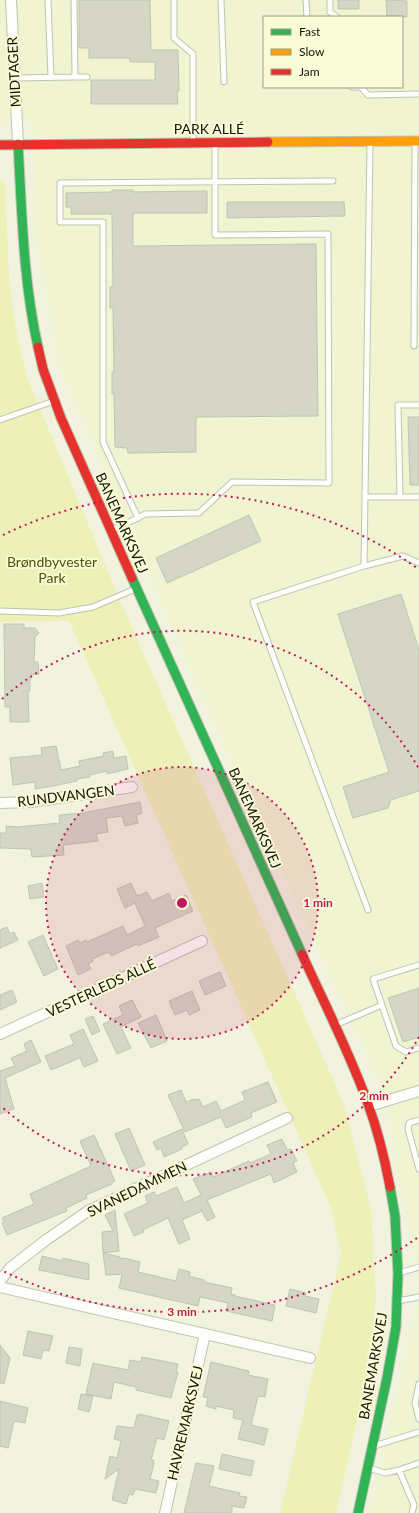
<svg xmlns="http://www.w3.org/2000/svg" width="419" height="1513" font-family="Lato,sans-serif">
<rect width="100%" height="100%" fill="#f1f3de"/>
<path fill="#f0f4d1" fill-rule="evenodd" d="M 0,0 L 419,0 L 419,1285 L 382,1089 L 189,668 L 58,362 L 36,240 L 32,123 L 0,124 ZM 264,17 L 402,17 L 402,87 L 264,87 Z
M 419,1294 L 419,1513 L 369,1513 Z"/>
<path fill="#edf1b8" d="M 0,179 L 5,183 L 9,277 L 15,325 L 28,380 L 124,610 L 344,1104 L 371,1209 L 376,1297 L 367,1377 L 336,1513 L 280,1513 L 341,1253 L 331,1208 L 69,621 L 0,622 Z"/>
<path fill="#d5d6c6" stroke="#c2c4b3" d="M 79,0 L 150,0 L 151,50 L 178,50 L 179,91 L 177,91 L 178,104 L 91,104 L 91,80 L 155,80 L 155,62 L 130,62 L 130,58 L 89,58 L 89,48 L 79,48 Z
M 338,0 L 359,0 L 359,9 L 338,9 Z
M 386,0 L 407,1 L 407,17 L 387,17 Z
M 112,190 L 133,190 L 133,192 L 207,191 L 207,213 L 133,213 L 133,246 L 316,244 L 318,416 L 196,417 L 196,452 L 128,453 L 127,448 L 115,447 L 114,393 L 112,394 L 112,372 L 114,372 L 113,308 L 110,308 L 110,287 L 113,286 L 112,214 L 71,214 L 71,207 L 66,207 L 66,193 L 112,192 Z
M 227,202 L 344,202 L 345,216 L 227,218 Z
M 408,417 L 419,417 L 419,485 L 410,485 Z
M 249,515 L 261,541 L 167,583 L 156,558 Z
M 401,594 L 419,650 L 419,791 L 391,800 L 388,808 L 353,818 L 343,787 L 389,772 L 338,614 Z
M 4,624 L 24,624 L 24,628 L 35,628 L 39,633 L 35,637 L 34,662 L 38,662 L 39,674 L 30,675 L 30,691 L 28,691 L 29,722 L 10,722 L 10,707 L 5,707 Z
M 56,746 L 61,770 L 80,766 L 79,761 L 104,756 L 103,753 L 113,751 L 114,758 L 126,756 L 128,769 L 107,774 L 107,771 L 89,775 L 90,777 L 77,779 L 77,781 L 48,787 L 35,789 L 35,782 L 13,785 L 10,758 L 42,755 L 41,748 Z
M 140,802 L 142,813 L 136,815 L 138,823 L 125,826 L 122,816 L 106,818 L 108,832 L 96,834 L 98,841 L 63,845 L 64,855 L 32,857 L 31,849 L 0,848 L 0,833 L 6,833 L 6,826 L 17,827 L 60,823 L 59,815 L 83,813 Z
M 42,883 L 44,897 L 30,899 L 28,886 Z
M 131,883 L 137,896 L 147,892 L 152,901 L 169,893 L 172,901 L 186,895 L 193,911 L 155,928 L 159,937 L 138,946 L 137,944 L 111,956 L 109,952 L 92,959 L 93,961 L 88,964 L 91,969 L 78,975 L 66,946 L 78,940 L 80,943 L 86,940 L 87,942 L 123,926 L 127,935 L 145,926 L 135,903 L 125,908 L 117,889 Z
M 7,927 L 10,934 L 14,932 L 18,940 L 0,948 L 0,930 Z
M 43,935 L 58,969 L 44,976 L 28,942 Z
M 220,972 L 226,986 L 205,995 L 199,981 Z
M 419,988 L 419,1037 L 403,1042 L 388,998 Z
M 12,990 L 17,1002 L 0,1010 L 0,995 Z
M 192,991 L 200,1010 L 189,1015 L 187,1010 L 175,1015 L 169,1001 Z
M 132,1000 L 141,1017 L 121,1027 L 131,1048 L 117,1054 L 103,1024 L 123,1015 L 119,1006 Z
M 156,1015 L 167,1041 L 151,1048 L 138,1023 Z
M 93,1016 L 100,1031 L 92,1035 L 85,1019 Z
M 83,1029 L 98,1061 L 84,1067 L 80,1058 L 51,1070 L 45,1056 L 74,1044 L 70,1035 Z
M 31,1040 L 41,1062 L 5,1078 L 14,1109 L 0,1114 L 0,1071 L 15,1066 L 11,1058 L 27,1051 L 24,1044 Z
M 268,1082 L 277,1102 L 251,1113 L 252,1117 L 226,1128 L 221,1117 L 185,1132 L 168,1095 L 181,1090 L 186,1102 L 194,1099 L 195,1100 L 199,1099 L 203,1107 L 216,1101 L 221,1111 L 245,1100 L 242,1092 Z
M 129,1128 L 145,1165 L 131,1171 L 115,1134 Z
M 182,1129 L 188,1144 L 182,1147 L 182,1149 L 164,1157 L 161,1148 L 157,1150 L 153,1142 Z
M 94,1135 L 115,1181 L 112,1182 L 112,1184 L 86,1195 L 87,1198 L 66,1208 L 67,1211 L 7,1235 L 2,1223 L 4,1222 L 2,1218 L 34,1204 L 30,1194 L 91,1166 L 80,1141 Z
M 282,1139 L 287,1150 L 291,1149 L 297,1161 L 293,1163 L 297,1172 L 274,1183 L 271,1174 L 207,1200 L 215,1217 L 207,1221 L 202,1211 L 182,1220 L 190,1239 L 179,1244 L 168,1218 L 143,1230 L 144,1232 L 134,1236 L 124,1214 L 148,1203 L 145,1196 L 154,1192 L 156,1196 L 177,1187 L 184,1203 L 201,1195 L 193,1179 L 211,1172 L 213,1177 L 249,1161 L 250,1163 L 271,1154 L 267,1145 Z
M 115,1210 L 119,1251 L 103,1253 L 102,1232 L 113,1231 L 105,1215 Z
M 103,1253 L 120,1257 L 120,1259 L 124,1258 L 140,1262 L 138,1272 L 176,1281 L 179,1269 L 190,1272 L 189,1276 L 204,1280 L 204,1282 L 232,1288 L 231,1294 L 235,1295 L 235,1296 L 275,1305 L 272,1321 L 226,1311 L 228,1303 L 200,1297 L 198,1306 L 119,1288 L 122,1274 L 106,1275 Z
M 42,1256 L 62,1261 L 63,1258 L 89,1264 L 89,1280 L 39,1270 Z
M 290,1289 L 306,1293 L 305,1296 L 319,1299 L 316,1313 L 286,1306 Z
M 28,1331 L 53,1336 L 49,1351 L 43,1350 L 41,1359 L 23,1355 Z
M 0,1345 L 10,1358 L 4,1384 L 0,1383 Z
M 69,1347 L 82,1349 L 80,1366 L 66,1363 Z
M 142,1357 L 178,1364 L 176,1372 L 178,1372 L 171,1398 L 136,1390 L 136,1387 L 114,1382 L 111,1399 L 86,1394 L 93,1363 L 128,1370 L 130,1360 L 141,1362 Z
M 211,1362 L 249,1371 L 248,1375 L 268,1379 L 265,1397 L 258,1396 L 251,1425 L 268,1429 L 264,1445 L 238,1439 L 243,1420 L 233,1418 L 234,1410 L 216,1406 L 216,1409 L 206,1406 L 208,1398 L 203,1397 Z
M 81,1394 L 93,1396 L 89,1412 L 78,1409 Z
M 0,1401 L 28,1408 L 25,1423 L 14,1421 L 8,1448 L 0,1446 Z
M 139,1414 L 169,1421 L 164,1440 L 157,1438 L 151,1460 L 154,1460 L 153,1463 L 154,1463 L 150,1479 L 159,1481 L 156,1493 L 135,1489 L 133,1495 L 129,1494 L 126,1504 L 112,1500 L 119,1469 L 105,1479 L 110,1456 L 117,1458 L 121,1441 L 114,1439 L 117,1426 L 134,1428 L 137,1415 L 139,1416 Z
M 222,1454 L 254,1461 L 251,1476 L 219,1469 Z
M 196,1463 L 214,1466 L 209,1486 L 240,1493 L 239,1496 L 247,1497 L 244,1508 L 232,1506 L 232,1513 L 184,1513 Z"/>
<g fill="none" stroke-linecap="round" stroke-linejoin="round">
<g stroke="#c1c3b2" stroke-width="7">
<path id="lane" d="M 48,0 L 51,77
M 174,0 L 174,38 L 193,54 L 193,142
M 221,0 L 224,82
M 306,0 L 307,17
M 330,0 L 330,12 L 337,17
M 75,77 L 87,77
M 15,78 L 75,77 L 74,0
M 352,87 L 361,87 L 368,95 L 419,94
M 414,346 L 415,142
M 0,420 L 54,401
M 365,497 L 419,497
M 400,497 L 398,405 L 419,405
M 138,518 L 145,514 L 199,513 L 232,482 L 329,483 L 328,234 L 215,235 L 215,144
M 111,530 L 138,518 L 103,442 L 103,222 L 60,222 L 60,183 L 333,181
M 364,566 L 403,556 L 419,563
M 0,611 L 59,613 L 93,607 L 135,589
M 368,910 L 253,602 L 364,566 L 370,142
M 335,1025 L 382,1005
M 418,1048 L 406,1052 L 396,1046 L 373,979 L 419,965
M 419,1120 L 409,1123 L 408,1129 L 419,1169
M 399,1273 L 419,1267
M 398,1301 L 419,1297
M 419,1384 L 415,1403 L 419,1419
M 374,1446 L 419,1432
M 368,1468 L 385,1473 L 399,1470 L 419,1463
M 399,1470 L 414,1505 L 412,1513"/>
</g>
<g stroke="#c1c3b2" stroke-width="12">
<path id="street" d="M 11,0 L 18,144
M 0,803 L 31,802 L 132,787
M 0,1034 L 202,941
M 369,1106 L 419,1091
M 0,1281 L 10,1268 L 46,1240 L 88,1211 L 287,1118
M 0,1287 L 310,1358
M 165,1513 L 205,1334"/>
</g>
<g stroke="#c1c3b2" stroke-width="11">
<path id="fast" d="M 18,144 C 22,212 23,281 38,347
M 132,578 L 302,954
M 358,1513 L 387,1378 L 396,1327 L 398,1273 L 395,1216 L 390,1187"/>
</g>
<g stroke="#c1c3b2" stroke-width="11">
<path id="slow" d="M 268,142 L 419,141"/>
</g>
<g stroke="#c1c3b2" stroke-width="11">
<path id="jam" d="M 0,145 L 268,142
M 38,347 L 43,369 L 61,418 L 132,578
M 302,954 C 324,1003 350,1053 368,1104 C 378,1131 385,1160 390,1187"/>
</g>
<use href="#lane" stroke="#fdfdfa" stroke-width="5"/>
<use href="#street" stroke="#fdfdfa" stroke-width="10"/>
<use href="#fast" stroke="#30b455" stroke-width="9"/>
<use href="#slow" stroke="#ff9f0a" stroke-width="9"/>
<use href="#jam" stroke="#e5322d" stroke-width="9"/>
</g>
<circle cx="182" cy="903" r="136" fill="#c2185b" fill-opacity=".12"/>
<g fill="none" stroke="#c2185b" stroke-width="2" stroke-dasharray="2 4">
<circle cx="182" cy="903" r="136"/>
<path d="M419 1037A272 272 0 0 1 2 1107M2 699A272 272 0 0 1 419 769"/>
<path d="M417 1238A409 409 0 0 1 3 1271M3 535A409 409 0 0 1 417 568"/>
</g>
<g text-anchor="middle" stroke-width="4" stroke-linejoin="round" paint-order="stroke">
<g font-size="14" fill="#151609" stroke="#f8fbd6">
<text transform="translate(14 72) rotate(-93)" y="5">MIDTAGER</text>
<text x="209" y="134">PARK ALLÉ</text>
<text transform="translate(122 523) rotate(66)" y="5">BANEMARKSVEJ</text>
<text transform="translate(66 796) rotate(-7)" y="5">RUNDVANGEN</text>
<text transform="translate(255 818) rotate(66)" y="5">BANEMARKSVEJ</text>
<text transform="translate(101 988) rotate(-25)" y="5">VESTERLEDS ALLÉ</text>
<text transform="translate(137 1189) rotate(-26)" y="5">SVANEDAMMEN</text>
<text transform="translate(373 1366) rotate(-80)" y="5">BANEMARKSVEJ</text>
<text transform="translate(185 1423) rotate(-77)" y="5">HAVREMARKSVEJ</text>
</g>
<g font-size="14" fill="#51530a" stroke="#f8fbd6">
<text x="52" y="567">Brøndbyvester<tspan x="52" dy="16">Park</tspan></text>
</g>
</g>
<circle cx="182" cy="903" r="6" fill="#c2185b" stroke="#f8fbd6" stroke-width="2"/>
<g font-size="12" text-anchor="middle" font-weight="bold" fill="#c2185b" stroke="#f8fbd6" stroke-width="4" stroke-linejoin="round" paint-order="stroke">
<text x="318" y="907">1 min</text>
<text x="374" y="1100">2 min</text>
<text x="182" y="1316">3 min</text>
</g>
<rect x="263" y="16" width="140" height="72" fill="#f8fbd6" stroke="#9d9f84"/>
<rect x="271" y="29" width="20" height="6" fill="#30b455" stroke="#9d9f84"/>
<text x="299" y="36" font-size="12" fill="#151609">Fast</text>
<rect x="271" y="49" width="20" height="6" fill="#ff9f0a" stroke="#9d9f84"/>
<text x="299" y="56" font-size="12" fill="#151609">Slow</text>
<rect x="271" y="69" width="20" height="6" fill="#e5322d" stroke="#9d9f84"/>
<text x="299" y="76" font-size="12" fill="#151609">Jam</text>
</svg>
